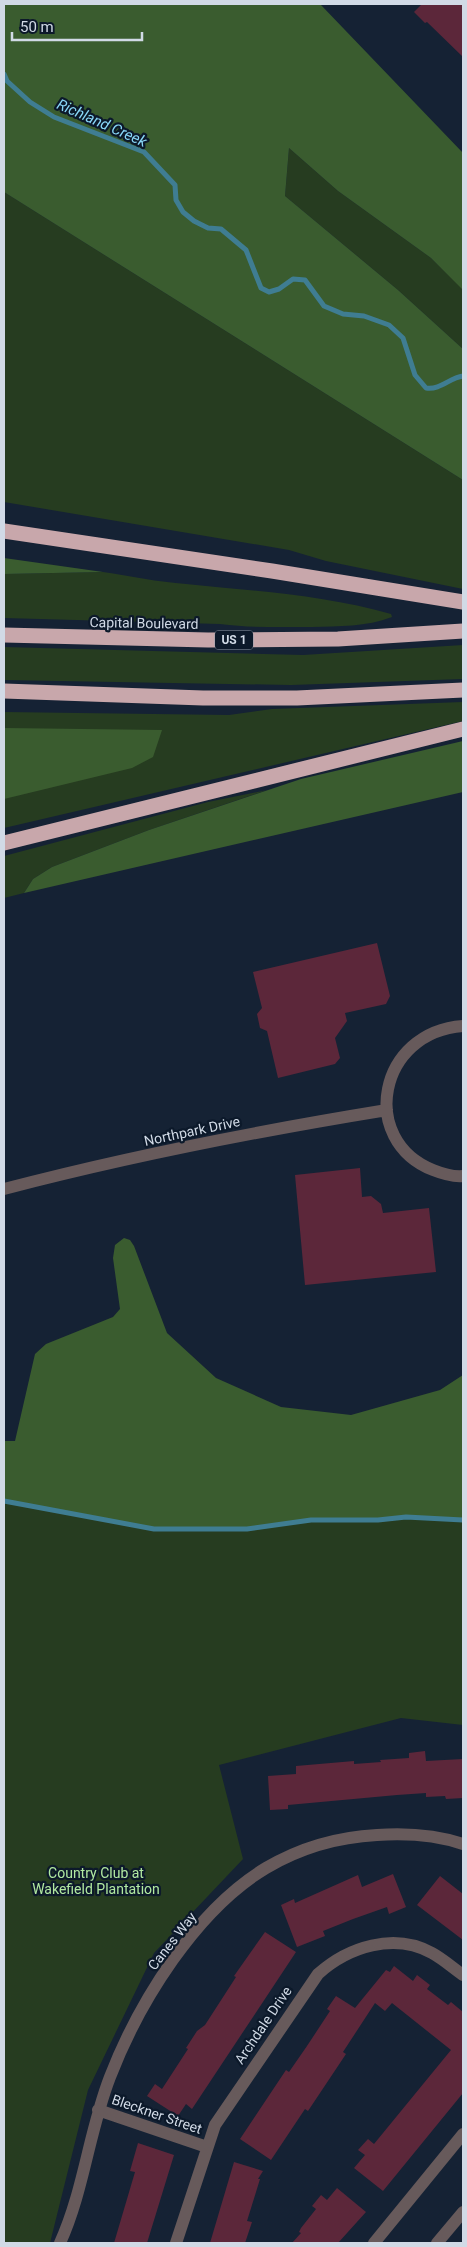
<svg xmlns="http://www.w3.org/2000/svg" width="467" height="2247" font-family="Roboto,sans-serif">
<rect width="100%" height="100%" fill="#152234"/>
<path fill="#263c20" d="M 289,148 L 338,191 L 431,258 L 463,289 L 463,349 L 398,290 L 285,196 Z
M 4,192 L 463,480 L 463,589 L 326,561 L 289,550 L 4,502 Z
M 103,572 C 130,576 158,582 186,584 C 255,591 324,595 391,614 L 392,617 C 366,627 339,626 312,627 C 281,627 251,628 220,624 L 4,618 L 4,574 Z
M 463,645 L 463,679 L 291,685 L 4,680 L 4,647 L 303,655 Z
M 463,702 L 463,721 L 4,828 L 4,712 L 229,715 L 272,709 Z
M 267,790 L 149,830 L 52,867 L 33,879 L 24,893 L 4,898 L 4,856 L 208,802 Z
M 4,1501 L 155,1529 L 247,1529 L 311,1520 L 378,1520 L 406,1517 L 463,1520 L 463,1725 L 401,1718 L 219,1765 L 243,1859 L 154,1953 L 88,2090 L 50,2243 L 4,2243 Z"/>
<path fill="#3a5c2f" d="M 4,4 L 321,5 L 463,153 L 463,290 L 431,258 L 338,191 L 289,148 L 285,196 L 398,290 L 463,349 L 463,480 L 4,192 Z
M 4,558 L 103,572 L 4,574 Z
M 4,728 L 162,730 L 153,757 L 132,768 L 4,799 Z
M 463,741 L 463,792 L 24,893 L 33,879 L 52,867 L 149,830 L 301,779 Z
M 124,1238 L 130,1240 L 134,1246 L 167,1333 L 216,1378 L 281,1407 L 351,1415 L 440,1390 L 463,1375 L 463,1520 L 406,1517 L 378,1520 L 311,1520 L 247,1529 L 154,1529 L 4,1501 L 4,1441 L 15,1441 L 35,1354 L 46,1344 L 113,1317 L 120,1309 L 113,1258 L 115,1245 Z"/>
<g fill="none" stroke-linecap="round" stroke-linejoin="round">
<path stroke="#3f7d92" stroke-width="5" d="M 4,74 L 7,81 L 30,102 L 54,117 L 144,152 L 175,185 L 176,200 L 183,212 L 194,221 L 208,228 L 221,229 L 246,250 L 261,288 L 269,292 L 279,289 L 293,279 L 305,280 L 324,306 L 343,314 L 364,316 L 389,325 L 403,338 L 415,375 L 426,388 C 441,390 449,378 463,376
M 4,1501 L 154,1529 L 247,1529 L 311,1520 L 378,1520 L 406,1517 L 463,1520"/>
</g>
<path fill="#5c273a" d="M 422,4 L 463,4 L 463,57 L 427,22 L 425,23 L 414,12 Z
M 377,943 L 390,996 L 386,1004 L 345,1013 L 347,1021 L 335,1038 L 340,1058 L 335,1064 L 278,1078 L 267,1031 L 260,1028 L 257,1014 L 262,1008 L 253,972 Z
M 360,1168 L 362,1197 L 371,1196 L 381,1204 L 383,1213 L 429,1208 L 436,1272 L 305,1285 L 295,1175 Z
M 425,1751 L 426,1761 L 463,1759 L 463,1798 L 446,1799 L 445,1796 L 426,1797 L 426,1793 L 397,1795 L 288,1805 L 288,1809 L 270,1810 L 268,1776 L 296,1774 L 296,1766 L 354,1761 L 354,1764 L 381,1762 L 380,1760 L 409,1758 L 409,1753 Z
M 393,1874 L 406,1907 L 389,1914 L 387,1907 L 353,1919 L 323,1931 L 325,1936 L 297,1947 L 281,1905 L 294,1899 L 295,1903 L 358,1875 L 362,1887 Z
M 440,1876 L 463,1894 L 463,1940 L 417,1905 Z
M 265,1932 L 296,1952 L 192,2109 L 186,2104 L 178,2116 L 147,2096 L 155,2084 L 162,2089 L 188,2049 L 186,2048 L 197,2031 L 205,2025 L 236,1977 L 234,1976 Z
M 394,1966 L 413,1981 L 417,1975 L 430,1985 L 427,1989 L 448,2005 L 451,2002 L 463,2012 L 463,2093 L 383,2191 L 354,2168 L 365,2155 L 358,2150 L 368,2139 L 374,2144 L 451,2050 L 392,2003 L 385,2011 L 375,2003 L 343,2052 L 346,2054 L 308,2111 L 305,2109 L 271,2160 L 240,2139 L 286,2070 L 289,2072 L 307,2046 L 330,2011 L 327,2009 L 336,1996 L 355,2008 L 386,1970 L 390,1972 Z
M 138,2143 L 174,2155 L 147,2243 L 114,2243 L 135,2172 L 130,2171 Z
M 234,2162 L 263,2171 L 258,2179 L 260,2179 L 247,2221 L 252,2222 L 245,2243 L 210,2243 Z
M 337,2188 L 366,2212 L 338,2243 L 292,2243 L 301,2233 L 299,2232 L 301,2228 L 316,2209 L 312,2206 L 321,2195 L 327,2200 Z"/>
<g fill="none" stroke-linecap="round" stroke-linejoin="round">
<path stroke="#675a5b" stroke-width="12" d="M 463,1026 C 378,1032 358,1140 433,1170 C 443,1174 453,1177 463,1176
M 4,1189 C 130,1156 258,1131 387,1110
M 98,2110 L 207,2147
M 60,2243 C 84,2190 89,2131 110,2077 C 139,2002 196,1910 266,1868 C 300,1848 338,1837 377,1835 C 406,1833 436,1835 463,1844
M 176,2243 L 215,2125 L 318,1974 C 348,1947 394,1932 432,1953 C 443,1959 453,1968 463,1975
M 374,2243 L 463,2134
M 437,2243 L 463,2212"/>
<path stroke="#c8a7ab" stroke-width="15" d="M 4,531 L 272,571 L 463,602
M 4,635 L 208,640 L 338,639 L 463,631
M 4,691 L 203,698 L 297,698 L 463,690
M 4,843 L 463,729"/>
</g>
<g text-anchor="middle" stroke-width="4.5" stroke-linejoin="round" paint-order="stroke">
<rect fill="#0c192a" stroke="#96a0ae" stroke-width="1" x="215" y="630.5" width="38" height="19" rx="4"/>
<g font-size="12" font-weight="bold" fill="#d1dae6">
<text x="234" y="644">US 1</text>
</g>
<g font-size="14" fill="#d1dae6" stroke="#0c192a">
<text transform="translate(144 623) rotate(1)" y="5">Capital Boulevard</text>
<text transform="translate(192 1131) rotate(-12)" y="5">Northpark Drive</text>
<text transform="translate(172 1941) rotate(-52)" y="5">Canes Way</text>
<text transform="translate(263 2025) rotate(-56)" y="5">Archdale Drive</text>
<text transform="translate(157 2114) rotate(19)" y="5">Bleckner Street</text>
</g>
<g font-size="14" fill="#b1e9a1" stroke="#0c192a">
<text x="96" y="1878">Country Club at<tspan x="96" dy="16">Wakefield Plantation</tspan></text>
</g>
<g font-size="15" font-style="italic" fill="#89d7f7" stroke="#0c192a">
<text transform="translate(102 123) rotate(24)" y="5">Richland Creek</text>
</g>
</g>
<rect width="467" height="2247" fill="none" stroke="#d1dae6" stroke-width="10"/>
<path d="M12 32v8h130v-8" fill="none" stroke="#d1dae6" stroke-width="2.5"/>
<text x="20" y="32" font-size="15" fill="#d1dae6" stroke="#0c192a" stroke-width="4" paint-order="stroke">50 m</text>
</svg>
